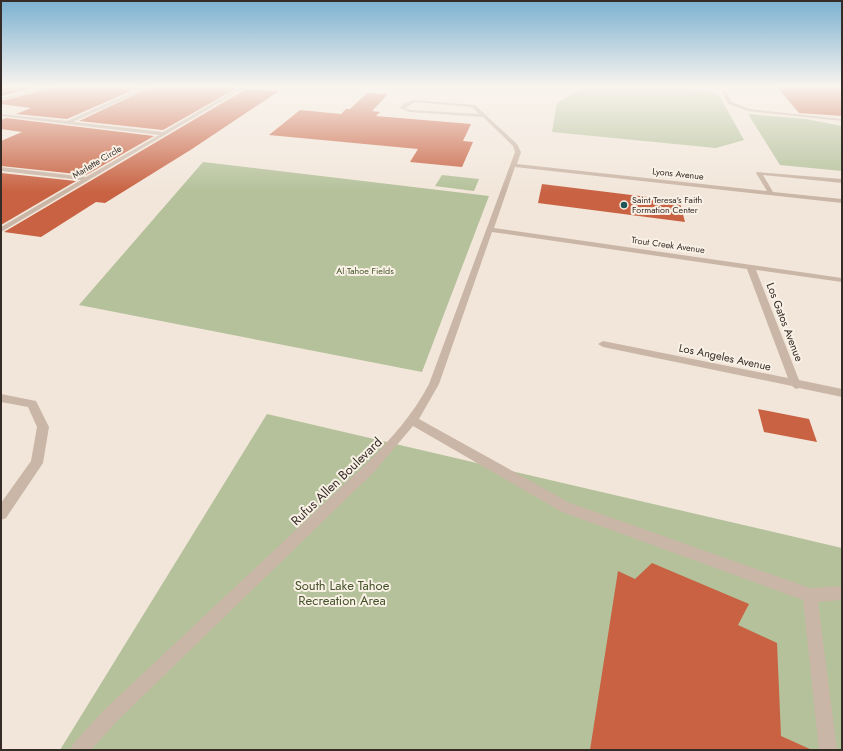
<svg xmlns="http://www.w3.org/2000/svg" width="843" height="751" font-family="Jost,sans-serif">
<rect width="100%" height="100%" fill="#f2e6da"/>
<path fill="#b4c19a" d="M 661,87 L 707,91 L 719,95 L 744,140 L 716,148 L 552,132 L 557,103 L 584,88 Z
M 748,114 L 806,119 L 842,126 L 842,171 L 780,165 Z
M 203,162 L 489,196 L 422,372 L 79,305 Z
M 442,175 L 479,179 L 474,191 L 435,186 Z
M 267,414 L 842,548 L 842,750 L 60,750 Z"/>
<path fill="#c86242" d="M 1,87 L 40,87 L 1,96 Z
M 56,87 L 140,87 L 67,119 L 16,114 L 31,108 L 1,104 L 1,101 Z
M 151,87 L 228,87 L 237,88 L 163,130 L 79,121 Z
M 777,87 L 842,87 L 842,116 L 799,113 Z
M 246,89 L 279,91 L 192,149 L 105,203 L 96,202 L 41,237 L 4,232 Z
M 367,93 L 388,94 L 372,111 L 380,112 L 376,116 L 471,124 L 463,141 L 473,142 L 462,167 L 410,162 L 418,149 L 269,135 L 300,110 L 341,114 L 346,109 L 350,109 Z
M 6,118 L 154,136 L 86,175 L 1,166 L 1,141 L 22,132 L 1,129 L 1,120 Z
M 1,173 L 76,181 L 1,225 Z
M 542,184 L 672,200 L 672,201 L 680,203 L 685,222 L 538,203 Z
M 758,409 L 809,419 L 817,442 L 764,432 Z
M 652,563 L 749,604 L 738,625 L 777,643 L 781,736 L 812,750 L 590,750 L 618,571 L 635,579 Z"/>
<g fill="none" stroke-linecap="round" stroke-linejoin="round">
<path fill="#cab6a6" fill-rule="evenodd" d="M 47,87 L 55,87 L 1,100 L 1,98 Z
M 144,87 L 150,87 L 73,122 L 163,132 L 241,87 L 246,87 L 1,232 L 1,227 L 81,180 L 1,171 L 1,167 L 86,177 L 159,135 L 1,116 L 1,114 L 67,121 Z
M 722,91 L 726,91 L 732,102 L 749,109 L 842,119 L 842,121 L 748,111 L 728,104 Z
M 415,100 L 475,105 L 517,144 L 521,152 L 517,164 L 767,191 L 756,173 L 757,172 L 842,179 L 842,183 L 763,175 L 773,192 L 842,199 L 842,203 L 515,167 L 494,228 L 842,278 L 842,282 L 756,270 L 799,380 L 842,389 L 842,397 L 799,388 L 796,389 L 792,386 L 603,347 L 598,344 L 603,341 L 788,378 L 747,269 L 492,232 L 439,384 L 419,419 L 570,503 L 810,588 L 842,586 L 842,600 L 818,602 L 837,750 L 819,750 L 803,600 L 562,512 L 413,426 L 374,472 L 115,723 L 91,750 L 70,750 L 73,744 L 103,711 L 366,464 C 390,440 413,415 429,384 L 515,152 L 513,146 L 483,117 L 410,112 L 400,108 L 404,103 ZM 415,102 L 472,107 L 479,114 L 411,110 L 405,108 Z
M 1,394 L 36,401 L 49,427 L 43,463 L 6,518 L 1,520 L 1,503 L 31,461 L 37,427 L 28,407 L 1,402 Z"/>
</g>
<linearGradient id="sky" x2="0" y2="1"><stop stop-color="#7bb1d1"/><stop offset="0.45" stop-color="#f9f4ee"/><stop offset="1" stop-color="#f9f4ee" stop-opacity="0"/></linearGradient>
<rect width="843" height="192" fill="url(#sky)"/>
<circle fill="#1c5458" stroke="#f9f1e6" stroke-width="1.5" cx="624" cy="205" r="4"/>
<g text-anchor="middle" stroke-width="4" stroke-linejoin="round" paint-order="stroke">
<g font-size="9" fill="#362c27" stroke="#f9f1e6">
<text transform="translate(97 162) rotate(-31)" y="3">Marlette Circle</text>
<text transform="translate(678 174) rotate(6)" y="3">Lyons Avenue</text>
<text transform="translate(668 245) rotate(8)" y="3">Trout Creek Avenue</text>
</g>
<g font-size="9" fill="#362c27" stroke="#f9f1e6" text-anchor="start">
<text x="632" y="203">Saint Teresa's Faith<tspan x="632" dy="10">Formation Center</tspan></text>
</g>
<g font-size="9" fill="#45542a" stroke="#f9f1e6">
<text x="365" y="274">Al Tahoe Fields</text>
</g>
<g font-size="11" fill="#362c27" stroke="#f9f1e6">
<text transform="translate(785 322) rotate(69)" y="4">Los Gatos Avenue</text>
<text transform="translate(725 357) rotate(12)" y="4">Los Angeles Avenue</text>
</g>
<g font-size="13" fill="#362c27" stroke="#f9f1e6">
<text transform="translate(336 481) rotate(-44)" y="5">Rufus Allen Boulevard</text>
</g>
<g font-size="13" fill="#45542a" stroke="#f9f1e6">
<text x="342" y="590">South Lake Tahoe<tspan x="342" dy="15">Recreation Area</tspan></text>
</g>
</g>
<rect width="843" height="751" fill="none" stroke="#362c27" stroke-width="4"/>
</svg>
